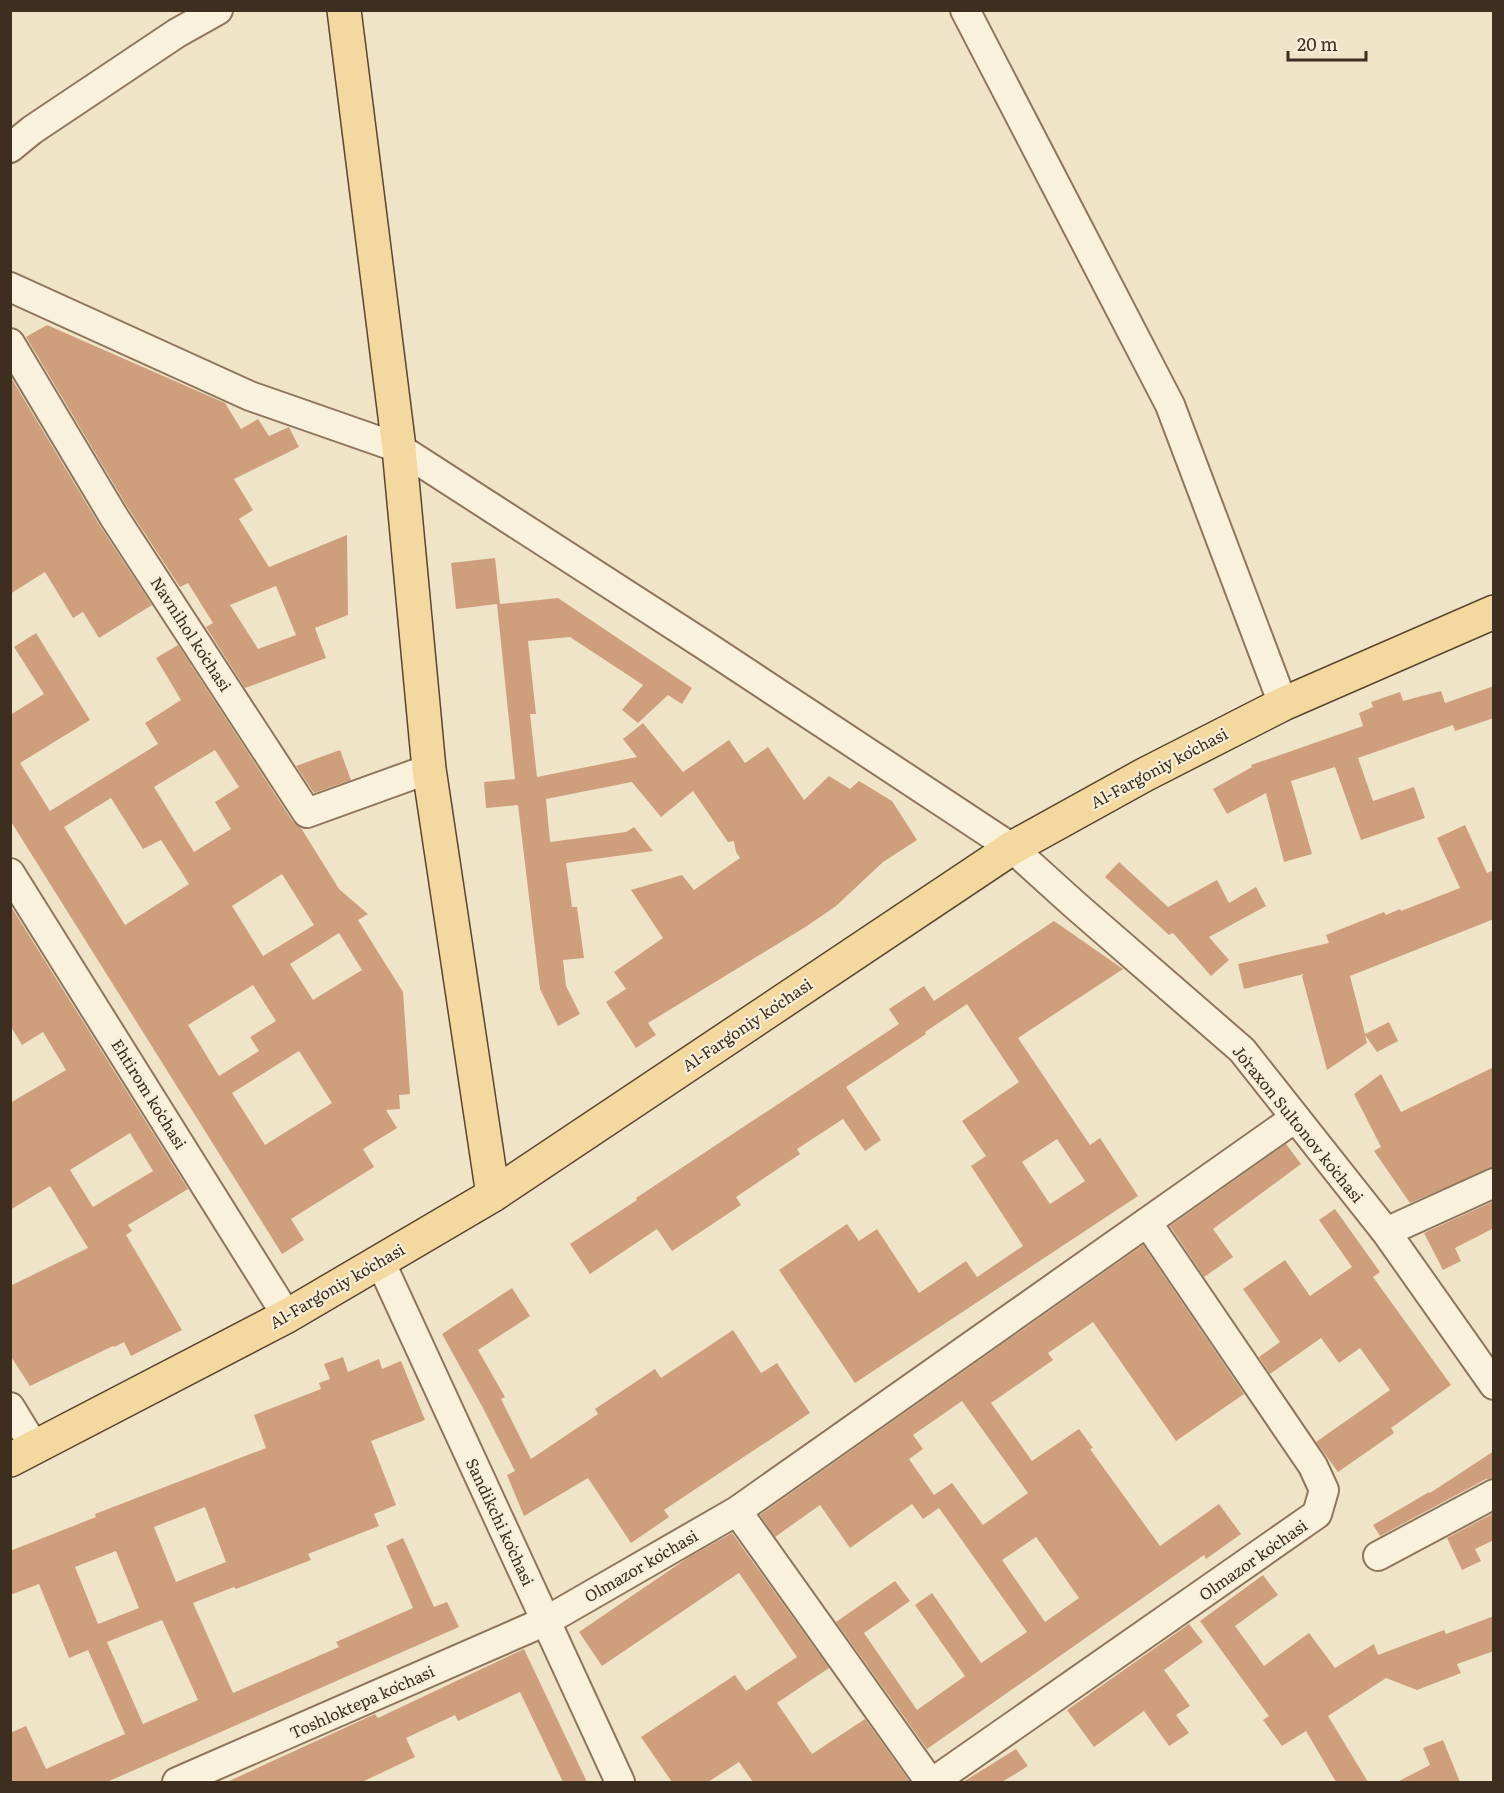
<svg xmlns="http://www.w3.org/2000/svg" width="1504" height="1793" font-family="Literata,serif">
<rect width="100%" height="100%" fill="#f0e4c8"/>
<path fill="#cf9f7d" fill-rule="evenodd" d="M 47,325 L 225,403 L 241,429 L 258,419 L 269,436 L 289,427 L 299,447 L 234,479 L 253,510 L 239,519 L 269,567 L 347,535 L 348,615 L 315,628 L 326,658 L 245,688 L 206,627 L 213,623 L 188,583 L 180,587 L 128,508 L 26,337 ZM 276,586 L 296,635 L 258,649 L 230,605 Z
M 10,376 L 100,526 L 152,605 L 99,638 L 83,612 L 73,618 L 45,572 L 10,594 Z
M 495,558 L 500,604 L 558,598 L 692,688 L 682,704 L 668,695 L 638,723 L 622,710 L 643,685 L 570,637 L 528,641 L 536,714 L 530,714 L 537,777 L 637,757 L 623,739 L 643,723 L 683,772 L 729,740 L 745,763 L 768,747 L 804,800 L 829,776 L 850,789 L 859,781 L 892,801 L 917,840 L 883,862 L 836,906 L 807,926 L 648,1023 L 656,1035 L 636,1048 L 606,1002 L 626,989 L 614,972 L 663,938 L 631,890 L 682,875 L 694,890 L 740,858 L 736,852 L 734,841 L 728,842 L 693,791 L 661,817 L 632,782 L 546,799 L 550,842 L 626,832 L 634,827 L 653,851 L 566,863 L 572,907 L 577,907 L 584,958 L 563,960 L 566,986 L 580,1014 L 558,1026 L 540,989 L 518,805 L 486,808 L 484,782 L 515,779 L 497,604 L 456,609 L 451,563 Z
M 36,633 L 90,720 L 20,763 L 50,811 L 158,744 L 145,723 L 181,700 L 156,658 L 178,645 L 293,822 L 301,828 L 339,889 L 368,914 L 358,920 L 403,992 L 410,1094 L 399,1095 L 400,1109 L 386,1110 L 397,1128 L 363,1149 L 374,1167 L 291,1219 L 304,1240 L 282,1254 L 10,820 L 10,715 L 44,694 L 14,647 ZM 215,750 L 239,787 L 215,802 L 231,829 L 194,852 L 154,787 ZM 111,798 L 143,849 L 161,840 L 189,884 L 125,925 L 64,827 ZM 282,874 L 314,925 L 263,956 L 232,906 ZM 339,933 L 362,970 L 313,1000 L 290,964 ZM 253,985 L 276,1021 L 250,1037 L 259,1051 L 219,1076 L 188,1025 ZM 299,1051 L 332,1103 L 265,1145 L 232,1093 Z
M 1494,686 L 1494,718 L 1455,731 L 1453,725 L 1358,758 L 1373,801 L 1414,787 L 1425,818 L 1361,840 L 1335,767 L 1291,781 L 1312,854 L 1284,862 L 1266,793 L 1227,814 L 1213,789 L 1252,767 L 1251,765 L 1363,726 L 1359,713 L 1373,707 L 1371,702 L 1400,692 L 1403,701 L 1441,691 L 1445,703 Z
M 340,750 L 351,780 L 314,793 L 296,766 Z
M 1465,825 L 1487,873 L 1494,870 L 1494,919 L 1350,976 L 1365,1034 L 1389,1022 L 1398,1041 L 1377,1052 L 1365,1035 L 1367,1043 L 1327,1070 L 1302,976 L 1304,974 L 1244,989 L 1238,964 L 1329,943 L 1326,935 L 1384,912 L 1386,915 L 1400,909 L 1401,911 L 1460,888 L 1437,838 Z
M 1119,862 L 1168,907 L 1217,880 L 1229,903 L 1256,887 L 1266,906 L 1209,937 L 1229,960 L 1211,976 L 1173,933 L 1169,935 L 1105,877 Z
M 10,905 L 188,1189 L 128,1225 L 132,1231 L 126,1235 L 182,1330 L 131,1356 L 124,1342 L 114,1347 L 113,1346 L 30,1386 L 10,1355 L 10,1286 L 88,1248 L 50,1186 L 10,1210 L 10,1103 L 66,1070 L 43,1032 L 22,1045 L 10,1025 ZM 130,1133 L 153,1171 L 93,1207 L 70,1170 Z
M 1054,921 L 1123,969 L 1018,1038 L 1090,1145 L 1100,1138 L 1138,1196 L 855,1383 L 779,1270 L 847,1224 L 859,1241 L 877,1229 L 919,1293 L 966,1261 L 977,1277 L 1023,1246 L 971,1166 L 986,1156 L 962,1121 L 1019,1082 L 967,1004 L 925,1032 L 926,1034 L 846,1087 L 881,1140 L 865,1151 L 843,1119 L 797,1149 L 800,1154 L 736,1197 L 741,1205 L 672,1251 L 657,1229 L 590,1274 L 570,1244 L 637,1200 L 636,1198 L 899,1024 L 889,1009 L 924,986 L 934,1001 ZM 1057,1139 L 1085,1181 L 1050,1204 L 1022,1162 Z
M 1494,1067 L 1494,1167 L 1410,1203 L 1374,1151 L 1381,1147 L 1354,1094 L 1381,1074 L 1401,1112 Z
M 1286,1144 L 1301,1164 L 1213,1229 L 1233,1257 L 1204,1277 L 1170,1226 Z
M 1494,1201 L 1494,1228 L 1455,1248 L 1461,1261 L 1443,1270 L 1424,1233 Z
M 1335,1209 L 1380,1272 L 1373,1277 L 1451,1385 L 1391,1428 L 1394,1433 L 1338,1472 L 1316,1442 L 1390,1390 L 1360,1348 L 1339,1363 L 1321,1338 L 1270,1374 L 1259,1357 L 1280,1342 L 1243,1289 L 1285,1260 L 1310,1296 L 1352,1267 L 1319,1220 Z
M 1143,1245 L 1244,1394 L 1176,1441 L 1093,1322 L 1048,1353 L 1053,1360 L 991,1403 L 1032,1461 L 1079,1429 L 1093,1448 L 1090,1449 L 1160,1546 L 1219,1504 L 1241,1534 L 1206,1559 L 1204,1555 L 927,1749 L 836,1622 L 895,1581 L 910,1601 L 864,1633 L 917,1710 L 965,1676 L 915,1605 L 932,1593 L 981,1663 L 1027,1632 L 939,1508 L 923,1519 L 912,1504 L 850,1548 L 820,1505 L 775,1537 L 760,1515 ZM 962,1401 L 1028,1493 L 983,1525 L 952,1483 L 934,1495 L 909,1459 L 923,1449 L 913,1435 ZM 1036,1537 L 1079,1598 L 1045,1622 L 1002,1560 Z
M 512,1288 L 530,1316 L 478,1350 L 505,1397 L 501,1399 L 531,1459 L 598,1414 L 595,1409 L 655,1369 L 661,1378 L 733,1330 L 761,1373 L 777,1363 L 810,1413 L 664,1510 L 669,1517 L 631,1543 L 588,1478 L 524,1516 L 507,1475 L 515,1471 L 483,1408 L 442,1334 Z
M 343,1357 L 348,1372 L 379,1359 L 382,1369 L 401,1361 L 425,1420 L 371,1441 L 396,1505 L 374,1514 L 379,1526 L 308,1554 L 311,1560 L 236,1589 L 234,1587 L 193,1603 L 233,1693 L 339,1647 L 336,1642 L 413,1608 L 386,1546 L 403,1538 L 434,1607 L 447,1602 L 459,1627 L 107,1782 L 10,1782 L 10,1733 L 26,1726 L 46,1769 L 125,1734 L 88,1650 L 69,1658 L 39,1584 L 10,1595 L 10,1551 L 96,1517 L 95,1514 L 266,1448 L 254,1415 L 321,1389 L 319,1383 L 330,1379 L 324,1364 ZM 205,1507 L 226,1562 L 176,1582 L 154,1527 ZM 116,1551 L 139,1608 L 98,1624 L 75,1567 ZM 162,1620 L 198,1700 L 143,1724 L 107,1642 Z
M 1494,1451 L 1494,1478 L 1486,1479 L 1380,1536 L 1373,1525 L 1429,1492 L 1430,1493 Z
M 1494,1513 L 1494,1540 L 1475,1549 L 1481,1561 L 1462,1570 L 1447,1538 Z
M 732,1533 L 829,1668 L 777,1703 L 812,1754 L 865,1719 L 910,1782 L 753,1782 L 739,1762 L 708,1782 L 672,1782 L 641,1737 L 735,1675 L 746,1691 L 797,1657 L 739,1573 L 602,1666 L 579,1632 L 689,1557 Z
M 1263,1575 L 1278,1595 L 1235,1626 L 1264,1666 L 1309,1633 L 1335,1668 L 1374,1644 L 1378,1655 L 1444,1630 L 1446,1634 L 1494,1616 L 1494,1651 L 1457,1664 L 1461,1673 L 1417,1690 L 1386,1678 L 1328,1716 L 1368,1782 L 1336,1782 L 1306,1731 L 1282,1746 L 1263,1720 L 1269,1716 L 1200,1621 Z
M 1189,1624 L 1203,1642 L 1164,1670 L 1190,1706 L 1176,1715 L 1189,1733 L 1169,1746 L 1144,1711 L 1094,1747 L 1067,1710 Z
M 524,1649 L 587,1782 L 563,1782 L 520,1692 L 458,1721 L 455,1715 L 406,1738 L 415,1757 L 362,1782 L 227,1782 L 375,1714 L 378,1718 Z
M 1443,1740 L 1460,1782 L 1397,1782 L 1430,1765 L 1423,1748 Z
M 1016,1749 L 1028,1766 L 1002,1782 L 963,1782 Z"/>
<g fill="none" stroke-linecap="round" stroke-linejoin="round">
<g stroke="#8d765c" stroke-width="32">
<path id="minor" d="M 965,10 L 1170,405 L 1283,704
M 10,148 L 32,130 L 177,33 L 218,10
M 10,287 L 250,396 L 399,448 L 706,646 L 1012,848 L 1075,905 L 1242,1050 L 1386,1232 L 1494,1385
M 10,343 L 114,517 L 307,813 L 429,769
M 10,873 L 287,1316
M 1386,1232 L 1494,1183
M 380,1261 L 620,1782
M 10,1407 L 35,1448
M 737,1511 L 930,1782
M 1378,1556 L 1494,1494
M 177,1782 L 546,1621 L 737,1511 L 1295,1118
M 933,1782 L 1317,1514 L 1324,1490 L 1313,1466 L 1147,1222"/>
</g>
<g stroke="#5b4430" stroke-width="36">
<path id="major" d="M 344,10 L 399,448 L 429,769 L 493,1195
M 10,1460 L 287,1316 L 493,1195 L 1012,848 L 1144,775 L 1283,704 L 1494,612"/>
</g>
<use href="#minor" stroke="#faf1dc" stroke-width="28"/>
<use href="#major" stroke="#f3d9a0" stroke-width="33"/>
</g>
<g text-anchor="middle" stroke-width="4.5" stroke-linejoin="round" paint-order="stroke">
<g font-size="16" fill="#3d2e20" stroke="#f7eed8">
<text transform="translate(191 634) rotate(57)" y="6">Navnihol koʻchasi</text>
<text transform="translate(1159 768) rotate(-28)" y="6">Al-Fargʻoniy koʻchasi</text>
<text transform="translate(747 1025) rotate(-34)" y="6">Al-Fargʻoniy koʻchasi</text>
<text transform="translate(149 1094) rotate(58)" y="6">Ehtirom koʻchasi</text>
<text transform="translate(1298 1124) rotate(51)" y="6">Joʻraxon Sultonov koʻchasi</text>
<text transform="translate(337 1286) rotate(-30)" y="6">Al-Fargʻoniy koʻchasi</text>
<text transform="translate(500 1522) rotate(65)" y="6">Sandikchi koʻchasi</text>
<text transform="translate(1253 1560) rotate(-35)" y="6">Olmazor koʻchasi</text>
<text transform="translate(641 1566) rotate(-30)" y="6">Olmazor koʻchasi</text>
<text transform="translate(362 1702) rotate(-24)" y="6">Toshloktepa koʻchasi</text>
</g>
</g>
<rect width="1504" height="1793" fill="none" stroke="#3d2e20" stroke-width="24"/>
<path d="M1288 51v9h78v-9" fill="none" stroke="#3d2e20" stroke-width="3"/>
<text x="1297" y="51" font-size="18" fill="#3d2e20" stroke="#f7eed8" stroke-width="4.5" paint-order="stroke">20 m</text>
</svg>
